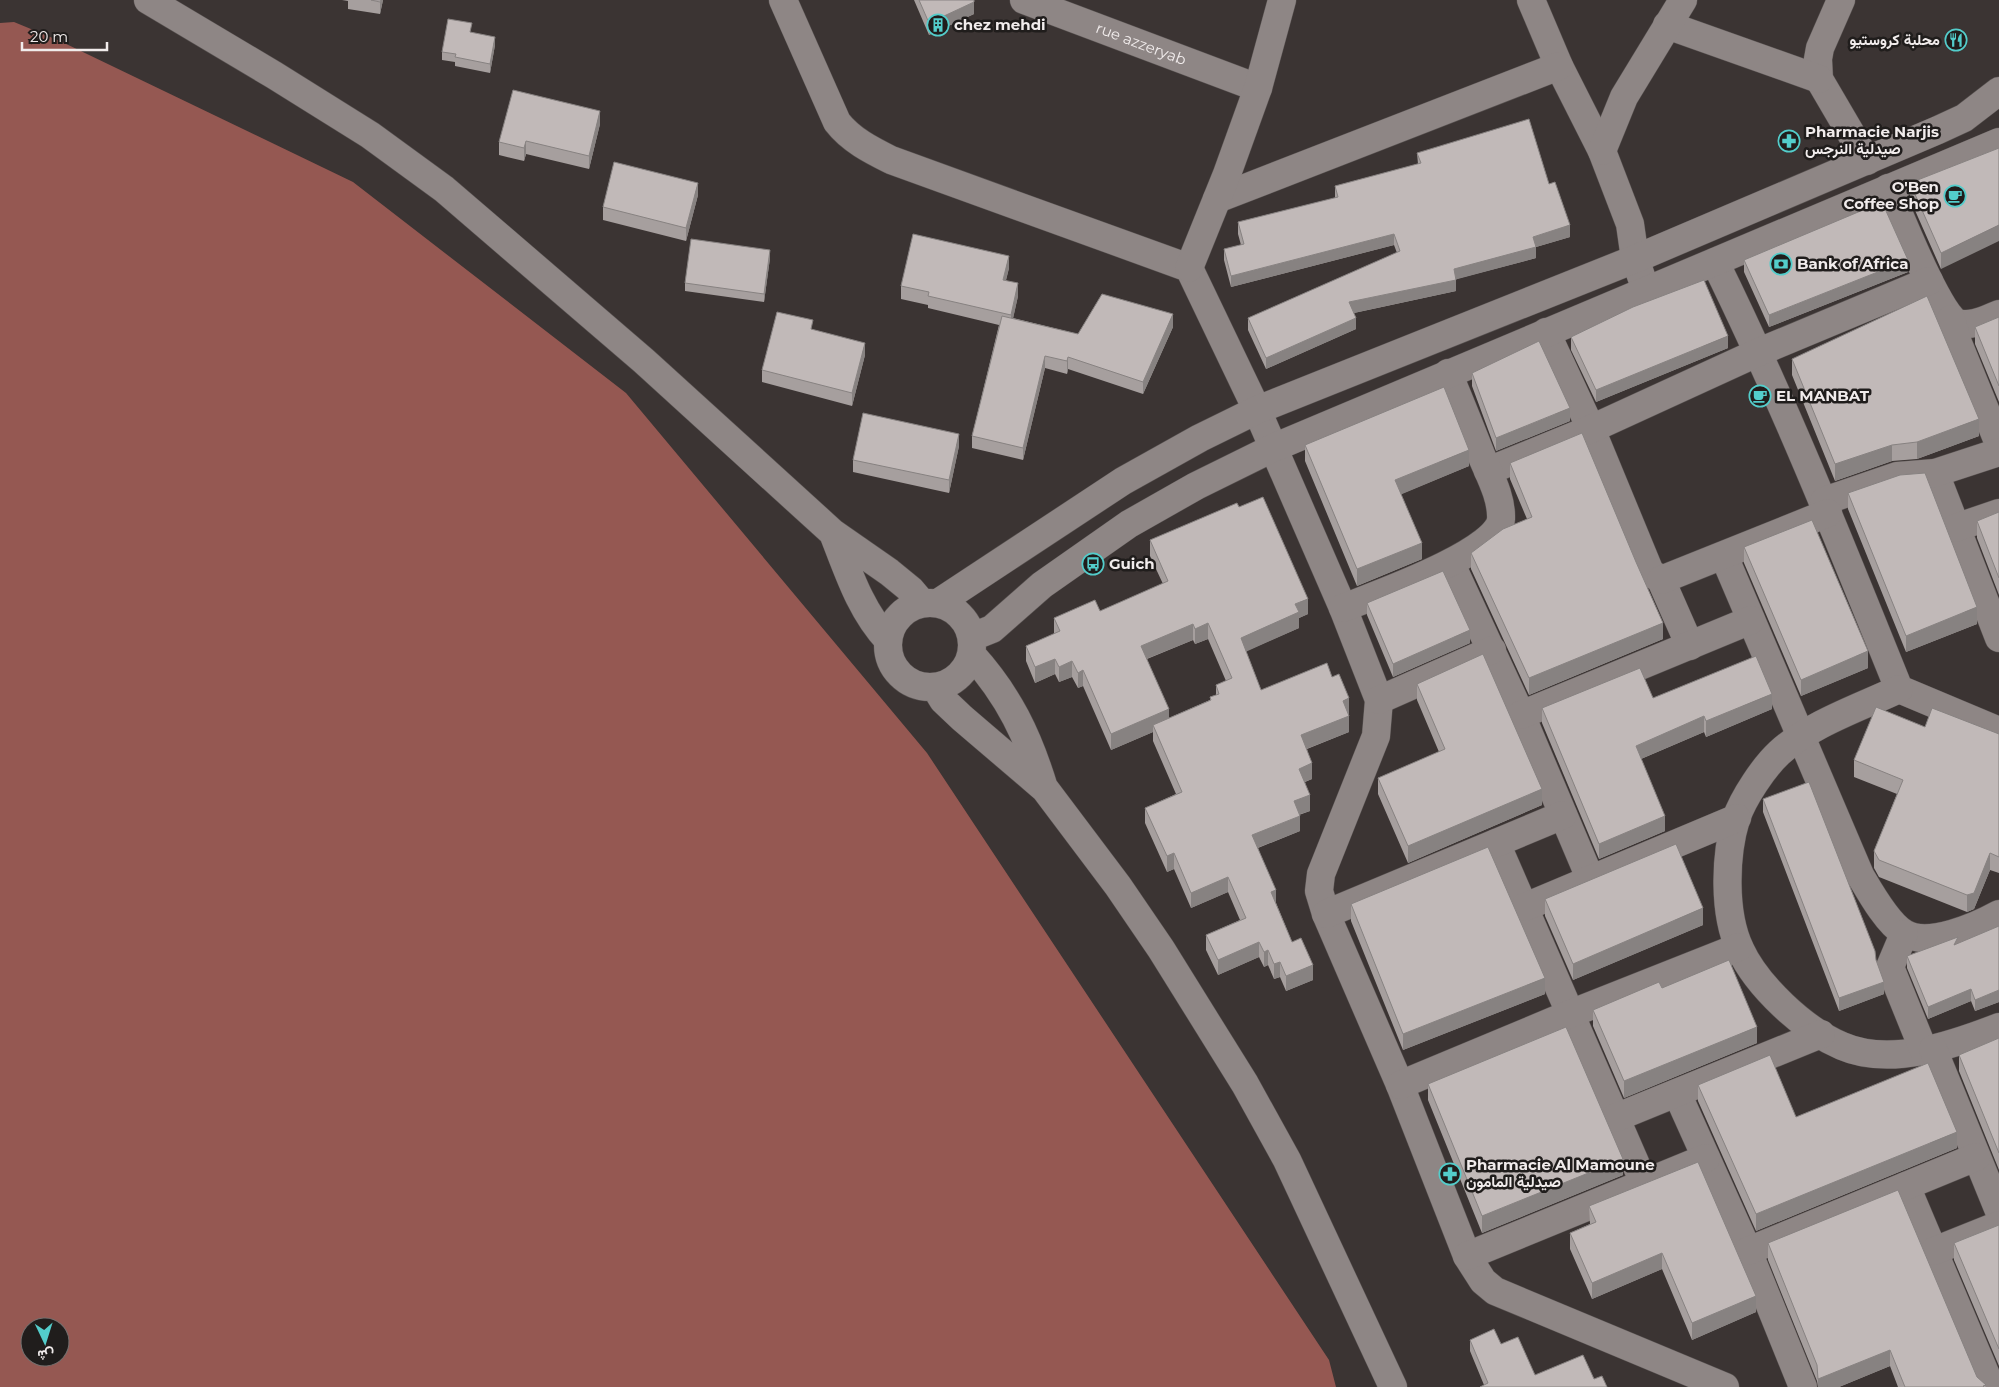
<svg xmlns="http://www.w3.org/2000/svg" width="1999" height="1387" font-family="Montserrat,Vazirmatn,sans-serif">
<rect width="100%" height="100%" fill="#3b3433"/>
<path fill="#955852" fill-rule="evenodd" d="M 14,22 L 60,41 L 353,182 L 626,393 L 927,753 L 1329,1360 L 1336,1387 L 0,1387 L 0,23 ZM 30,1327 L 60,1327 L 60,1357 L 30,1357 Z"/>
<g fill="none" stroke-linecap="round" stroke-linejoin="round">
<g stroke="#585251" stroke-width="29">
<g id="minor">
<path d="M 783,0 L 837,122 C 851,140 871,150 891,160 L 1189,268 L 1257,410 L 1343,608 L 1379,700 L 1376,736 L 1321,874 L 1319,891 L 1326,914 L 1400,1085 L 1467,1256 L 1483,1281 L 1495,1291 L 1725,1387"/>
<path id="s1" d="M 1024,0 L 1258,88"/>
<path d="M 1531,0 L 1559,66 L 1602,151 L 1630,224 L 1635,259 L 1646,290"/>
<path d="M 1841,0 L 1820,48 L 1818,59 L 1819,79 L 1867,161"/>
<path d="M 1667,25 L 1819,79"/>
<path d="M 1602,151 L 1624,97 L 1683,0"/>
<path d="M 1888,188 C 1898,211 1940,318 1958,323 C 1972,327 1986,319 1999,314"/>
<path d="M 1217,199 L 1559,66"/>
<path d="M 1715,262 C 1784,402 1841,545 1899,689 L 1999,731"/>
<path d="M 1189,268 L 1227,174 L 1258,88 L 1282,0"/>
<path d="M 1951,319 L 1958,343 L 1999,444"/>
<path d="M 1546,332 L 1591,429 L 1650,572 L 1661,580 L 1690,646"/>
<path d="M 1488,471 L 1591,429 L 1759,352 L 1929,281"/>
<path d="M 1935,473 L 1999,638"/>
<path d="M 1824,501 L 1897,476 L 1935,473 L 1999,452"/>
<path d="M 1955,528 L 1999,513"/>
<path d="M 1724,556 L 1860,875 C 1870,892 1887,923 1904,933 C 1928,948 1977,926 1999,914"/>
<path d="M 1451,564 L 1521,715 L 1590,878"/>
<path d="M 1661,580 L 1828,513"/>
<path d="M 1343,608 C 1373,596 1499,552 1501,519 C 1502,498 1490,476 1482,457 C 1471,429 1460,401 1448,373"/>
<path d="M 1899,689 C 1861,707 1810,724 1779,753 C 1764,767 1743,798 1736,819 C 1725,855 1723,913 1740,949 C 1757,986 1804,1030 1842,1046 C 1890,1067 1953,1045 1999,1027"/>
<path d="M 1379,700 L 1492,650"/>
<path d="M 1521,715 L 1751,620"/>
<path d="M 1496,843 L 1644,1183"/>
<path d="M 1525,907 L 1737,818"/>
<path d="M 1326,914 L 1563,815"/>
<path d="M 1904,934 L 1890,967 L 1924,1051"/>
<path d="M 1933,1049 L 1999,1211"/>
<path d="M 1400,1085 L 1570,1014 L 1739,947"/>
<path d="M 1677,1093 L 1748,1251 L 1803,1387"/>
<path d="M 1615,1118 L 1821,1034"/>
<path d="M 1906,1186 L 1991,1387"/>
<path d="M 1748,1251 L 1976,1157"/>
<path d="M 1934,1251 L 1999,1225"/>
<path d="M 1467,1256 L 1706,1158"/>
</g>
</g>
<g stroke="#585251" stroke-width="29">
<path id="tertiary" d="M 148,0 L 274,75 L 370,135 L 444,189 L 644,361 L 833,533 L 889,572 L 911,590 L 922,603
M 833,533 C 848,571 860,610 888,640
M888 645a42 42 0 1 1 84 0a42 42 0 1 1-84 0Z
M 938,603 L 1123,481 L 1200,438 L 1257,410 L 1635,259 L 1938,130 L 1964,118 L 1999,91
M 972,637 L 992,629 L 1042,585 L 1129,524 L 1196,486 L 1273,448 L 1999,142
M 972,655 C 1009,696 1028,736 1044,788
M 935,687 L 943,700 L 962,718 L 1045,789 L 1118,886 L 1161,949 L 1245,1084 L 1287,1160 L 1393,1387"/>
</g>
<use href="#minor" stroke="#8e8685" stroke-width="28"/>
<use href="#tertiary" stroke="#8e8685" stroke-width="28"/>
</g>
<path fill="#a69f9e" fill-rule="evenodd" d="M 342,0 L 383,0 L 380,14 L 348,9 L 348,1 Z
M 914,0 L 974,0 L 974,14 L 929,35 Z
M 472,32 L 495,45 L 490,73 L 455,66 L 455,62 L 442,60 L 442,52 Z
M 600,124 L 589,169 L 526,154 L 524,161 L 499,155 L 499,142 Z
M 1999,148 L 1941,269 L 1910,199 L 1910,183 Z
M 1417,153 L 1549,184 L 1570,237 L 1536,247 L 1536,258 L 1456,279 L 1456,291 L 1354,313 L 1356,329 L 1266,369 L 1248,330 L 1248,318 L 1397,253 L 1394,245 L 1231,287 L 1224,260 L 1224,249 L 1241,245 L 1238,234 L 1238,222 L 1335,198 L 1335,186 L 1418,164 Z
M 698,195 L 686,241 L 603,220 L 603,207 Z
M 770,258 L 764,302 L 685,291 L 685,283 Z
M 1744,260 L 1908,272 L 1769,327 L 1744,272 Z
M 1009,268 L 1006,280 L 1018,296 L 1013,318 L 1078,334 L 1173,327 L 1143,394 L 1068,369 L 1067,374 L 1045,368 L 1023,460 L 972,448 L 972,436 L 999,325 L 928,308 L 928,305 L 901,299 L 901,286 Z
M 1999,317 L 1999,402 L 1975,344 L 1975,327 Z
M 813,330 L 865,355 L 852,406 L 762,382 L 762,370 Z
M 1571,337 L 1728,348 L 1596,402 L 1571,350 Z
M 1792,359 L 1979,436 L 1917,459 L 1892,461 L 1835,481 L 1792,375 Z
M 1472,373 L 1570,421 L 1496,451 L 1472,386 Z
M 1305,445 L 1469,466 L 1401,494 L 1422,559 L 1357,586 L 1305,461 Z
M 959,446 L 949,493 L 853,472 L 853,460 Z
M 1510,463 L 1663,639 L 1529,695 L 1471,569 L 1471,553 L 1527,519 L 1510,479 Z
M 1848,493 L 1977,624 L 1906,652 L 1848,509 Z
M 1239,507 L 1308,614 L 1299,618 L 1299,628 L 1246,651 L 1261,690 L 1332,677 L 1349,714 L 1348,714 L 1349,732 L 1307,749 L 1312,779 L 1305,782 L 1310,811 L 1299,815 L 1300,831 L 1258,848 L 1276,903 L 1292,942 L 1313,980 L 1286,991 L 1280,977 L 1274,979 L 1268,965 L 1264,967 L 1259,957 L 1218,975 L 1206,950 L 1206,935 L 1240,920 L 1228,892 L 1191,908 L 1174,869 L 1167,872 L 1145,823 L 1145,808 L 1176,794 L 1153,741 L 1153,732 L 1111,750 L 1083,686 L 1078,688 L 1072,677 L 1059,682 L 1055,674 L 1035,683 L 1026,661 L 1026,646 L 1054,634 L 1054,618 L 1100,611 L 1163,584 L 1150,556 L 1150,540 ZM 1208,639 L 1226,681 L 1216,685 L 1216,695 L 1210,697 L 1210,700 L 1169,718 L 1147,659 L 1193,640 L 1195,644 Z
M 1999,512 L 1999,595 L 1977,538 L 1977,521 Z
M 1744,547 L 1868,668 L 1801,696 L 1744,563 Z
M 1367,603 L 1470,643 L 1393,677 L 1367,615 Z
M 1417,684 L 1542,805 L 1408,863 L 1378,794 L 1378,778 L 1439,752 L 1417,700 Z
M 1653,698 L 1772,709 L 1706,737 L 1704,732 L 1641,759 L 1665,831 L 1599,859 L 1542,723 L 1542,708 Z
M 1925,727 L 1999,734 L 1999,873 L 1990,870 L 1974,909 L 1967,912 L 1879,877 L 1874,868 L 1874,851 L 1897,794 L 1854,777 L 1854,760 Z
M 1763,799 L 1876,960 L 1884,994 L 1839,1011 L 1763,812 Z
M 1545,899 L 1703,925 L 1573,980 L 1545,916 Z
M 1351,904 L 1545,994 L 1403,1050 L 1351,921 Z
M 1999,926 L 1999,1002 L 1975,1011 L 1971,1001 L 1928,1019 L 1907,968 L 1907,956 L 1958,944 Z
M 1662,988 L 1757,1043 L 1624,1098 L 1593,1026 L 1593,1010 Z
M 1999,1038 L 1999,1170 L 1959,1071 L 1959,1055 Z
M 1428,1084 L 1623,1175 L 1482,1233 L 1428,1100 Z
M 1698,1085 L 1796,1117 L 1957,1148 L 1756,1231 L 1698,1101 Z
M 1589,1206 L 1756,1312 L 1692,1340 L 1662,1269 L 1592,1299 L 1570,1249 L 1570,1233 L 1590,1224 Z
M 1999,1225 L 1999,1366 L 1954,1260 L 1954,1243 Z
M 1768,1243 L 1977,1377 L 1986,1387 L 1898,1387 L 1890,1366 L 1839,1387 L 1818,1387 L 1817,1381 L 1768,1260 Z
M 1470,1340 L 1501,1344 L 1535,1375 L 1594,1379 L 1484,1385 L 1470,1351 Z"/>
<path fill="#878281" d="M 381,0 L 383,0 L 380,14 L 380,2 Z
M 974,2 L 974,14 L 929,35 L 929,23 Z
M 495,37 L 495,45 L 490,73 L 490,64 Z
M 600,111 L 600,124 L 589,169 L 589,156 Z
M 526,141 L 526,154 L 524,161 L 524,148 Z
M 698,183 L 698,195 L 686,241 L 686,228 Z
M 1570,225 L 1570,237 L 1536,247 L 1536,258 L 1454,280 L 1454,269 L 1533,237 Z
M 1999,225 L 1999,241 L 1941,269 L 1941,253 Z
M 1394,234 L 1394,245 L 1231,287 L 1231,276 Z
M 770,250 L 770,258 L 764,302 L 764,294 Z
M 1009,256 L 1009,268 L 1003,292 L 1003,280 Z
M 1908,260 L 1908,272 L 1769,327 L 1769,315 Z
M 1456,280 L 1456,291 L 1349,314 L 1349,302 Z
M 1018,283 L 1018,296 L 1011,328 L 1011,315 Z
M 1173,314 L 1173,327 L 1143,394 L 1143,382 Z
M 1356,318 L 1356,329 L 1266,369 L 1266,358 Z
M 1728,336 L 1728,348 L 1596,402 L 1596,390 Z
M 865,343 L 865,355 L 852,406 L 852,393 Z
M 1045,356 L 1045,368 L 1023,460 L 1023,448 Z
M 1068,357 L 1068,369 L 1067,374 L 1067,361 Z
M 1570,408 L 1570,421 L 1496,451 L 1496,438 Z
M 1979,419 L 1979,436 L 1917,459 L 1917,442 Z
M 959,434 L 959,446 L 949,493 L 949,480 Z
M 1892,445 L 1892,461 L 1835,481 L 1835,464 Z
M 1469,450 L 1469,466 L 1395,497 L 1395,480 Z
M 1422,543 L 1422,559 L 1357,586 L 1357,569 Z
M 1308,599 L 1308,614 L 1299,618 L 1299,628 L 1241,654 L 1241,638 L 1295,604 Z
M 1977,607 L 1977,624 L 1906,652 L 1906,636 Z
M 1208,623 L 1208,639 L 1195,644 L 1195,629 Z
M 1663,623 L 1663,639 L 1529,695 L 1529,678 Z
M 1193,624 L 1193,640 L 1141,661 L 1141,646 Z
M 1470,630 L 1470,643 L 1393,677 L 1393,664 Z
M 1868,651 L 1868,668 L 1801,696 L 1801,680 Z
M 1055,659 L 1055,674 L 1035,683 L 1035,667 Z
M 1072,661 L 1072,677 L 1059,682 L 1059,667 Z
M 1083,670 L 1083,686 L 1078,688 L 1078,673 Z
M 1772,694 L 1772,709 L 1706,737 L 1706,721 Z
M 1349,698 L 1349,714 L 1343,716 L 1343,701 Z
M 1169,709 L 1169,725 L 1153,725 L 1153,732 L 1111,750 L 1111,734 Z
M 1349,716 L 1349,732 L 1301,751 L 1301,735 Z
M 1704,716 L 1704,732 L 1636,761 L 1636,746 Z
M 1312,763 L 1312,779 L 1299,784 L 1299,769 Z
M 1542,789 L 1542,805 L 1408,863 L 1408,846 Z
M 1310,795 L 1310,811 L 1294,816 L 1294,801 Z
M 1300,816 L 1300,831 L 1252,850 L 1252,835 Z
M 1665,816 L 1665,831 L 1599,859 L 1599,844 Z
M 1174,853 L 1174,869 L 1167,872 L 1167,856 Z
M 1990,853 L 1990,870 L 1974,909 L 1967,912 L 1967,895 Z
M 1228,877 L 1228,892 L 1191,908 L 1191,893 Z
M 1276,890 L 1276,905 L 1271,892 Z
M 1703,908 L 1703,925 L 1573,980 L 1573,964 Z
M 1259,942 L 1259,957 L 1218,975 L 1218,960 Z
M 1268,950 L 1268,965 L 1264,967 L 1264,952 Z
M 1280,962 L 1280,977 L 1274,979 L 1274,964 Z
M 1313,965 L 1313,980 L 1286,991 L 1286,976 Z
M 1545,978 L 1545,994 L 1403,1050 L 1403,1034 Z
M 1884,982 L 1884,994 L 1839,1011 L 1839,998 Z
M 1971,989 L 1971,1001 L 1928,1019 L 1928,1007 Z
M 1999,990 L 1999,1002 L 1975,1011 L 1975,1000 Z
M 1757,1027 L 1757,1043 L 1624,1098 L 1624,1081 Z
M 1957,1132 L 1957,1148 L 1756,1231 L 1756,1214 Z
M 1623,1159 L 1623,1175 L 1482,1233 L 1482,1216 Z
M 1662,1253 L 1662,1269 L 1592,1299 L 1592,1283 Z
M 1756,1296 L 1756,1312 L 1692,1340 L 1692,1323 Z
M 1890,1350 L 1890,1366 L 1839,1387 L 1818,1387 L 1818,1379 Z"/>
<path fill="#c1b9b8" stroke="#878281" d="M 371,0 L 381,0 L 380,2 Z
M 919,0 L 974,0 L 974,2 L 929,23 Z
M 448,19 L 472,23 L 470,32 L 495,37 L 490,64 L 455,57 L 456,54 L 442,52 Z
M 513,90 L 600,111 L 589,156 L 526,141 L 524,148 L 499,142 Z
M 1529,119 L 1549,184 L 1555,182 L 1570,225 L 1533,237 L 1536,247 L 1454,269 L 1456,280 L 1349,302 L 1356,318 L 1266,358 L 1248,318 L 1400,251 L 1394,234 L 1231,276 L 1224,249 L 1244,244 L 1238,222 L 1338,197 L 1335,186 L 1421,163 L 1417,153 Z
M 1999,148 L 1999,225 L 1941,253 L 1910,183 Z
M 614,162 L 698,183 L 686,228 L 603,207 Z
M 1882,202 L 1908,260 L 1769,315 L 1744,260 Z
M 913,234 L 1009,256 L 1003,280 L 1018,283 L 1011,315 L 928,296 L 929,292 L 901,286 Z
M 691,239 L 770,250 L 764,294 L 685,283 Z
M 1704,280 L 1728,336 L 1596,390 L 1571,337 L 1633,307 Z
M 1102,294 L 1173,314 L 1143,382 L 1068,357 L 1067,361 L 1045,356 L 1023,448 L 972,436 L 1002,316 L 1078,334 Z
M 1927,296 L 1979,419 L 1917,442 L 1892,445 L 1835,464 L 1792,359 Z
M 777,312 L 813,320 L 811,329 L 865,343 L 852,393 L 762,370 Z
M 1999,317 L 1999,386 L 1975,327 Z
M 1539,341 L 1570,408 L 1496,438 L 1472,373 Z
M 1444,387 L 1469,450 L 1395,480 L 1422,543 L 1357,569 L 1305,445 Z
M 863,413 L 959,434 L 949,480 L 853,460 Z
M 1582,433 L 1636,562 L 1663,623 L 1529,678 L 1471,553 L 1503,529 L 1532,517 L 1510,463 Z
M 1925,473 L 1977,607 L 1906,636 L 1848,493 L 1900,475 Z
M 1263,497 L 1308,599 L 1295,604 L 1299,612 L 1241,638 L 1261,690 L 1327,663 L 1332,677 L 1339,674 L 1349,698 L 1343,701 L 1349,716 L 1301,735 L 1312,763 L 1299,769 L 1310,795 L 1294,801 L 1300,816 L 1252,835 L 1276,890 L 1271,892 L 1292,942 L 1301,938 L 1313,965 L 1286,976 L 1280,962 L 1274,964 L 1268,950 L 1264,952 L 1259,942 L 1218,960 L 1206,935 L 1246,918 L 1228,877 L 1191,893 L 1174,853 L 1167,856 L 1145,808 L 1182,792 L 1153,725 L 1211,700 L 1210,697 L 1219,694 L 1216,685 L 1232,678 L 1208,623 L 1195,629 L 1193,624 L 1141,646 L 1169,709 L 1111,734 L 1083,670 L 1078,673 L 1072,661 L 1059,667 L 1055,659 L 1035,667 L 1026,646 L 1060,631 L 1054,618 L 1095,600 L 1100,611 L 1168,581 L 1150,540 L 1237,503 L 1239,507 Z
M 1999,512 L 1999,578 L 1977,521 Z
M 1812,520 L 1868,651 L 1801,680 L 1744,547 Z
M 1443,571 L 1470,630 L 1393,664 L 1367,603 Z
M 1483,654 L 1542,789 L 1408,846 L 1378,778 L 1445,749 L 1417,684 Z
M 1756,656 L 1772,694 L 1706,721 L 1704,716 L 1636,746 L 1665,816 L 1599,844 L 1542,708 L 1640,668 L 1653,698 Z
M 1876,707 L 1925,727 L 1932,708 L 1999,734 L 1999,857 L 1990,853 L 1974,893 L 1967,895 L 1879,860 L 1874,851 L 1903,780 L 1854,760 Z
M 1809,782 L 1875,951 L 1876,960 L 1884,982 L 1839,998 L 1763,799 Z
M 1676,844 L 1703,908 L 1573,964 L 1545,899 Z
M 1488,847 L 1545,978 L 1403,1034 L 1351,904 Z
M 1999,926 L 1999,990 L 1975,1000 L 1971,989 L 1928,1007 L 1907,956 L 1958,937 L 1954,945 Z
M 1729,960 L 1757,1027 L 1624,1081 L 1593,1010 L 1659,982 L 1662,988 Z
M 1566,1027 L 1623,1159 L 1482,1216 L 1428,1084 Z
M 1999,1038 L 1999,1153 L 1959,1055 Z
M 1770,1055 L 1796,1117 L 1928,1063 L 1957,1132 L 1756,1214 L 1698,1085 Z
M 1698,1162 L 1756,1296 L 1692,1323 L 1662,1253 L 1592,1283 L 1570,1233 L 1596,1222 L 1589,1206 Z
M 1898,1190 L 1977,1377 L 1986,1385 L 1983,1386 L 1984,1387 L 1905,1387 L 1890,1350 L 1818,1379 L 1817,1365 L 1768,1243 Z
M 1999,1225 L 1999,1349 L 1954,1243 Z
M 1494,1329 L 1501,1344 L 1518,1337 L 1535,1375 L 1583,1355 L 1594,1379 L 1602,1376 L 1607,1387 L 1480,1387 L 1488,1383 L 1470,1340 Z"/>
<defs>
<g id="building-ring" transform="scale(1.125)"><circle r="9.5" fill="#201d1c" stroke="#53cdcb" stroke-width="1.5"/><path d="M-4-6H4V6H1V3H-1V6H-4ZM-2.5-4.3h1.7v1.8h-1.7ZM.8-4.3h1.7v1.8H.8ZM-2.5-1h1.7V.8h-1.7ZM.8-1h1.7V.8H.8Z" fill="#53cdcb"/></g>
<g id="restaurant-ring" transform="scale(1.125)"><circle r="9.5" fill="#201d1c" stroke="#53cdcb" stroke-width="1.5"/><path d="M-5-6h1v4h1v-4h1v4h1v-4h1v5L-1.5 .5V6h-2V.5L-5-1ZM5-6V6H3V1.5H1.5Q1.5-4 5-6Z" fill="#53cdcb"/></g>
<g id="pharmacy-ring" transform="scale(1.125)"><circle r="9.5" fill="#201d1c" stroke="#53cdcb" stroke-width="1.5"/><path d="M-2-6h4v4h4v4h-4v4h-4v-4h-4v-4h4Z" fill="#53cdcb"/></g>
<g id="cafe-ring" transform="scale(1.125)"><circle r="9.5" fill="#201d1c" stroke="#53cdcb" stroke-width="1.5"/><path d="M-5.5-4.5H6V0H3Q3 3.5 0 3.5H-2.5Q-5.5 3.5-5.5 0ZM3-3.2v2h1.7v-2ZM-6 4.5H4V6H-6Z" fill="#53cdcb"/></g>
<g id="bank-ring" transform="scale(1.125)"><circle r="9.5" fill="#201d1c" stroke="#53cdcb" stroke-width="1.5"/><path d="M-6-4H6V4H-6ZM0-2.3a2.3 2.3 0 1 0 0 4.6a2.3 2.3 0 1 0 0-4.6Z" fill="#53cdcb"/></g>
<g id="bus-ring" transform="scale(1.125)"><circle r="9.5" fill="#201d1c" stroke="#53cdcb" stroke-width="1.5"/><path d="M-5-6H5V4H4V6H2V4H-2V6H-4V4H-5ZM-3.5-4V0h7V-4ZM-3.5 1.2v1.5H-2V1.2ZM2 1.2v1.5H3.5V1.2Z" fill="#53cdcb"/></g>
</defs>
<g fill-rule="evenodd">
<use href="#building-ring" x="938" y="25"/>
<use href="#restaurant-ring" x="1956" y="40"/>
<use href="#pharmacy-ring" x="1789" y="141"/>
<use href="#cafe-ring" x="1955" y="196"/>
<use href="#bank-ring" x="1781" y="264"/>
<use href="#cafe-ring" x="1760" y="396"/>
<use href="#bus-ring" x="1093" y="564"/>
<use href="#pharmacy-ring" x="1450" y="1174"/>
</g>
<g text-anchor="middle" stroke-width="5" stroke-linejoin="round" paint-order="stroke">
<g font-size="15" font-weight="bold" fill="#f1ecec" stroke="#201d1c" text-anchor="start">
<text x="954" y="30">chez mehdi</text>
<text x="1940" y="45" text-anchor="end">محلبة كروستيو</text>
<text x="1805" y="137">Pharmacie Narjis<tspan x="1805" dy="17">صيدلية النرجس</tspan></text>
<text x="1939" y="192" text-anchor="end">O'Ben<tspan x="1939" dy="17">Coffee Shop</tspan></text>
<text x="1797" y="269">Bank of Africa</text>
<text x="1776" y="401">EL MANBAT</text>
<text x="1109" y="569">Guich</text>
<text x="1466" y="1170">Pharmacie Al Mamoune<tspan x="1466" dy="17">صيدلية المامون</tspan></text>
</g>
<g font-size="15" fill="#f1ecec" stroke="#201d1c">
<text dy="5" stroke="none"><textPath href="#s1" startOffset="125">rue azzeryab</textPath></text>
</g>
</g>
<g transform="translate(45 1342) rotate(176)"><circle r="24" fill="#201d1c" stroke="#74706f"/>
<path d="M0-4L9 19L0 12L-9 19Z" fill="#53cdcb"/>
<text y="-8" font-size="14" font-weight="bold" text-anchor="middle" fill="#f1ecec">ش</text>
</g>
<path d="M22 42v8h85v-8" fill="none" stroke="#f1ecec" stroke-width="2.5"/>
<text x="30" y="42" font-size="15" fill="#f1ecec" stroke="#201d1c" stroke-width="4" paint-order="stroke">20 m</text>
</svg>
